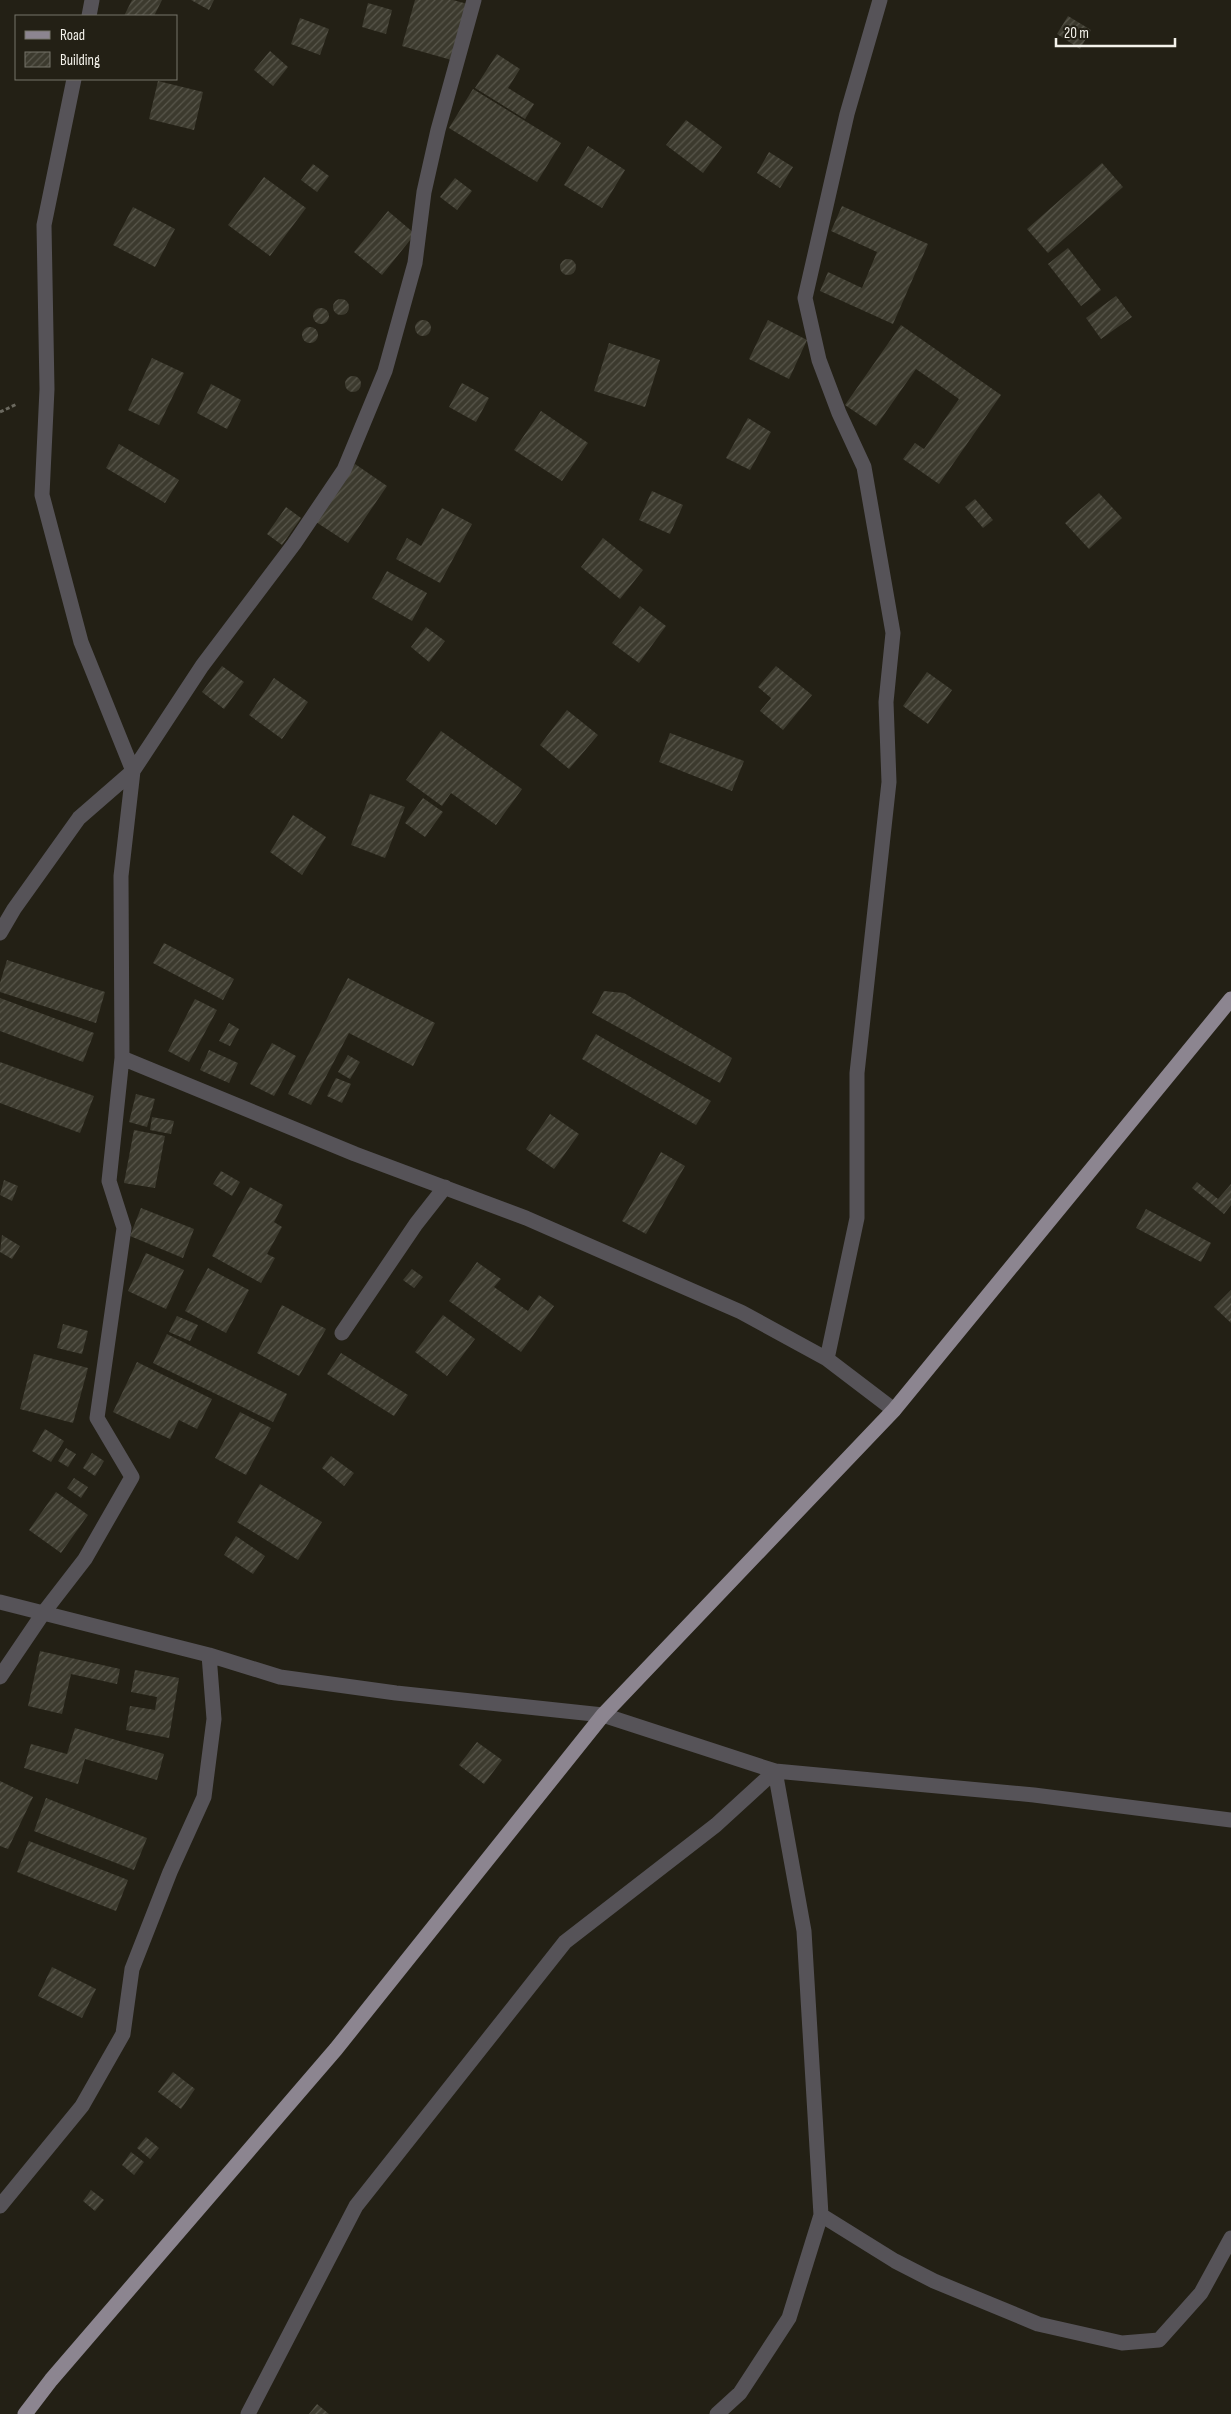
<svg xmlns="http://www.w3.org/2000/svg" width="1231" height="2414" font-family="'Sofia Sans Condensed',sans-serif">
<defs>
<pattern id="building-hatch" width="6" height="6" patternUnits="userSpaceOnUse" patternTransform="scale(1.25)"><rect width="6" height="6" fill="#3c3a2e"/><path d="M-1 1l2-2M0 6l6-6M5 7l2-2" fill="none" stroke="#59574c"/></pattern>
</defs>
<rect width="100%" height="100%" fill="#232015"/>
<path fill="url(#building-hatch)" d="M 132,0 L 162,0 L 154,16 L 124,16 Z
M 191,0 L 214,0 L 209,10 Z
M 415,0 L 453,0 L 471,5 L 455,61 L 402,46 Z
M 368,3 L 392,10 L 386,34 L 362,27 Z
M 1068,16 L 1091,30 L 1080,49 L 1057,34 Z
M 300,18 L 329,29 L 320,55 L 291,44 Z
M 270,51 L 288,67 L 273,86 L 254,70 Z
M 497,54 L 520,69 L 508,88 L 534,104 L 525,119 L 475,88 Z
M 158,81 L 203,92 L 194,130 L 149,119 Z
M 473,89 L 561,143 L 537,182 L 449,128 Z
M 686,120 L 722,147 L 703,173 L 666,145 Z
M 588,146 L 625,170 L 602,208 L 564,185 Z
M 769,152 L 793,167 L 780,188 L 757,173 Z
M 1102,163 L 1123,187 L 1048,253 L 1027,229 Z
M 313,164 L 329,176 L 317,192 L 301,180 Z
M 264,177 L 306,208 L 270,256 L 228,225 Z
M 455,178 L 472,191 L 457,210 L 440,197 Z
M 842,206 L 928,244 L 893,324 L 820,291 L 828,272 L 862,288 L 877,252 L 831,231 Z
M 133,207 L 175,229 L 155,267 L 113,245 Z
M 388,211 L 415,234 L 382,275 L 354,252 Z
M 1068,248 L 1101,290 L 1081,306 L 1048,264 Z
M560 267a8 8 0 1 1 16 0a8 8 0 1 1-16 0Z
M 1116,296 L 1132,317 L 1101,339 L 1086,318 Z
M333 307a8 8 0 1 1 16 0a8 8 0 1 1-16 0Z
M313 316a8 8 0 1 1 16 0a8 8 0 1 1-16 0Z
M415 328a8 8 0 1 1 16 0a8 8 0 1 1-16 0Z
M 768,320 L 807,340 L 789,379 L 749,359 Z
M 901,325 L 1001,395 L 939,484 L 903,459 L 915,443 L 924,449 L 959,399 L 916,369 L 876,426 L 845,405 Z
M302 335a8 8 0 1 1 16 0a8 8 0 1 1-16 0Z
M 609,343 L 660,360 L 645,407 L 594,391 Z
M 152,358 L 184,373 L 159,425 L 128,410 Z
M345 384a8 8 0 1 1 16 0a8 8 0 1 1-16 0Z
M 462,383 L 489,398 L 476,422 L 449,407 Z
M 211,384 L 241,400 L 227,429 L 197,413 Z
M 541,411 L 588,443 L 562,481 L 514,450 Z
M 748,418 L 771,432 L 750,470 L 726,458 Z
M 119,444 L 179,480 L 165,503 L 106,468 Z
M 355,464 L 387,486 L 348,543 L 316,522 Z
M 652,491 L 683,505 L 670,534 L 639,520 Z
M 1099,493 L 1122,518 L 1089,549 L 1065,523 Z
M 975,499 L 993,520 L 983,528 L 965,507 Z
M 286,507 L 301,518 L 282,545 L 267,534 Z
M 442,508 L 472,524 L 440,583 L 396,559 L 407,538 L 421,546 Z
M 603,538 L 643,570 L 620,599 L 581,567 Z
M 387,571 L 427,593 L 412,621 L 372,598 Z
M 640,606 L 666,626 L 639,663 L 612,643 Z
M 426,627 L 445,641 L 429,662 L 411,647 Z
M 222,666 L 244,682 L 224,709 L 202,692 Z
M 776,666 L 812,695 L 783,730 L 760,711 L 771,698 L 758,687 Z
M 927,672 L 952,690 L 928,724 L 903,706 Z
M 274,678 L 308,702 L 282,739 L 249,715 Z
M 567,710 L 598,735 L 569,769 L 540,745 Z
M 441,731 L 522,789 L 496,825 L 451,793 L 442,806 L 406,780 Z
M 670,733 L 744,761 L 732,791 L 659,762 Z
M 370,794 L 405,807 L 385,858 L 351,845 Z
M 423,798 L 443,812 L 425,837 L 405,823 Z
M 293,815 L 326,837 L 302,875 L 270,852 Z
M 164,943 L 234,979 L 223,1000 L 153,963 Z
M 7,960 L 105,992 L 96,1023 L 0,992 L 0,983 Z
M 348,978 L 435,1023 L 413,1066 L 349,1033 L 311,1105 L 288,1094 Z
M 604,991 L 624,993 L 732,1058 L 720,1083 L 592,1013 Z
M 0,998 L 94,1033 L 83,1062 L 0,1031 Z
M 195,999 L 217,1010 L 189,1062 L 168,1051 Z
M 229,1023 L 239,1029 L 230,1046 L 219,1041 Z
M 596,1034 L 711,1101 L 696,1125 L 582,1059 Z
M 272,1043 L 296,1056 L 274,1096 L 250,1084 Z
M 209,1050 L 238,1063 L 229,1083 L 200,1070 Z
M 348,1055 L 360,1062 L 350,1079 L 338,1072 Z
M 0,1062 L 94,1096 L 80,1133 L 0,1103 Z
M 336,1078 L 351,1084 L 342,1103 L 327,1096 Z
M 136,1094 L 155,1099 L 147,1127 L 129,1122 Z
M 550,1114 L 579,1134 L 554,1169 L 526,1149 Z
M 152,1117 L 174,1121 L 171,1134 L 150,1130 Z
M 134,1130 L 165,1136 L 155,1188 L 124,1183 Z
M 661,1152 L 685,1166 L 646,1234 L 622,1221 Z
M 221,1171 L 240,1182 L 232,1196 L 213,1184 Z
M 4,1180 L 18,1186 L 12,1201 L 0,1195 Z
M 1197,1182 L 1218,1199 L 1231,1184 L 1231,1205 L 1224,1214 L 1192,1188 Z
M 250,1187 L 283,1205 L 274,1222 L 282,1227 L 267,1254 L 275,1258 L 261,1283 L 212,1256 Z
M 141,1208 L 194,1229 L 183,1258 L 130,1236 Z
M 1146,1209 L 1211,1243 L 1201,1262 L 1136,1228 Z
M 2,1235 L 20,1246 L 12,1259 L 0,1252 Z
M 146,1253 L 184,1270 L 166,1309 L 128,1291 Z
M 477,1262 L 501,1279 L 494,1287 L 528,1311 L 539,1295 L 554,1306 L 521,1352 L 449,1301 Z
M 208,1268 L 249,1290 L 226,1333 L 185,1311 Z
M 412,1269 L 423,1277 L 414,1288 L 403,1280 Z
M 1231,1290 L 1231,1323 L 1214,1307 Z
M 282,1305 L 326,1329 L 299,1376 L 257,1353 Z
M 443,1315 L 475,1339 L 447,1376 L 415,1352 Z
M 177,1316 L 198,1325 L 190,1341 L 169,1332 Z
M 63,1324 L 88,1331 L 82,1354 L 57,1348 Z
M 167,1334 L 287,1394 L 273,1422 L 153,1363 Z
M 341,1353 L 408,1395 L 394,1416 L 327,1374 Z
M 34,1354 L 88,1368 L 73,1423 L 20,1409 Z
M 137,1362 L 212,1399 L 197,1429 L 179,1420 L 170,1439 L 113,1412 Z
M 240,1412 L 271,1428 L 246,1475 L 215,1458 Z
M 45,1429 L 64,1441 L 51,1462 L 32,1451 Z
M 66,1448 L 76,1454 L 68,1467 L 58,1461 Z
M 92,1453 L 104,1461 L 95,1476 L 83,1468 Z
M 331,1456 L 354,1473 L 344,1486 L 322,1468 Z
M 74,1478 L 88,1487 L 81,1498 L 67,1488 Z
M 260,1484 L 322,1522 L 298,1560 L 237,1522 Z
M 56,1492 L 88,1515 L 61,1553 L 29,1530 Z
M 236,1536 L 265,1556 L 253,1574 L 224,1555 Z
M 40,1651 L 120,1669 L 117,1684 L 71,1674 L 62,1714 L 28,1706 Z
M 135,1670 L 179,1678 L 169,1738 L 126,1730 L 130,1706 L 155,1710 L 157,1697 L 131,1692 Z
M 75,1728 L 164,1754 L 157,1780 L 85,1759 L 78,1784 L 24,1768 L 31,1744 L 67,1754 Z
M 477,1742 L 502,1760 L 484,1784 L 459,1765 Z
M 0,1781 L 33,1797 L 8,1849 L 0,1846 Z
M 46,1798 L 147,1838 L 134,1870 L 34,1831 Z
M 29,1841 L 128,1880 L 116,1911 L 17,1872 Z
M 52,1967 L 96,1989 L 82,2018 L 38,1996 Z
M 173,2072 L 195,2089 L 181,2109 L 158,2092 Z
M 146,2137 L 159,2148 L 150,2159 L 137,2148 Z
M 131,2152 L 144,2162 L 134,2175 L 122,2165 Z
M 91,2190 L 104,2200 L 95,2211 L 83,2201 Z
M 317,2404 L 329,2414 L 309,2414 Z"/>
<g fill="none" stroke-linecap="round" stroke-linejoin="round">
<path stroke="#6b695f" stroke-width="3" stroke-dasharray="4 2.5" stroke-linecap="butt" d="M 0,412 L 17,404"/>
<path stroke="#565358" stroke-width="15" d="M 89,16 L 92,0
M 74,79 L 44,225 L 47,389 L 42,495 L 81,642 L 133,771 L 121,876 L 122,1058 L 355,1154 L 526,1218 L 741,1312 L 827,1359 L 894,1410
M 0,933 L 14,909 L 79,818 L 133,771 L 202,666 L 294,544 L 344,470 L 385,371 L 415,263 L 424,192 L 438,130 L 474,0
M 342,1333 L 416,1224 L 445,1187
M 827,1359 L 857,1218 L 857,1073 L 889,782 L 886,702 L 893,633 L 864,467 L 839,413 L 819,360 L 805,298 L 847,114 L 880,0
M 0,1602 L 209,1655 L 280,1677 L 396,1693 L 603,1715 L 775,1771 L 1034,1795 L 1231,1820
M 0,1677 L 44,1612 L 85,1559 L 132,1477 L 97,1418 L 124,1228 L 109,1181 L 122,1058
M 0,2206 L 82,2106 L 123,2034 L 132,1969 L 170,1872 L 204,1797 L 214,1719 L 209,1655
M 821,2215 L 895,2261 L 934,2281 L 1038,2324 L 1122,2343 L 1159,2340 L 1201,2293 L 1231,2238
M 248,2414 L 356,2206 L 565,1942 L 716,1825 L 775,1771
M 717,2414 L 740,2393 L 789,2318 L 821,2215 L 804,1931 L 775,1771"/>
<path stroke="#8c8590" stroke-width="15" d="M 25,2414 L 51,2380 L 336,2049 L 603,1715 L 894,1410 L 1231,999"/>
</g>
<rect x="15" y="15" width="162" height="65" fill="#232015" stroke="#77746b"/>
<rect x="25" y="31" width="25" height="8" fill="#8c8590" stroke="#77746b"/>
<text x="60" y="40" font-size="15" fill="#f4f2eb">Road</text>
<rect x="25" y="52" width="25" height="15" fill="url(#building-hatch)" stroke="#77746b"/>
<text x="60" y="65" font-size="15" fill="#f4f2eb">Building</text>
<path d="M1056 38v8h119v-8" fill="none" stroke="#f4f2eb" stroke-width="2.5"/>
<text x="1064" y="38" font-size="15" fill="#f4f2eb" stroke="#232015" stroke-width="4" paint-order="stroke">20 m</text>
</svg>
